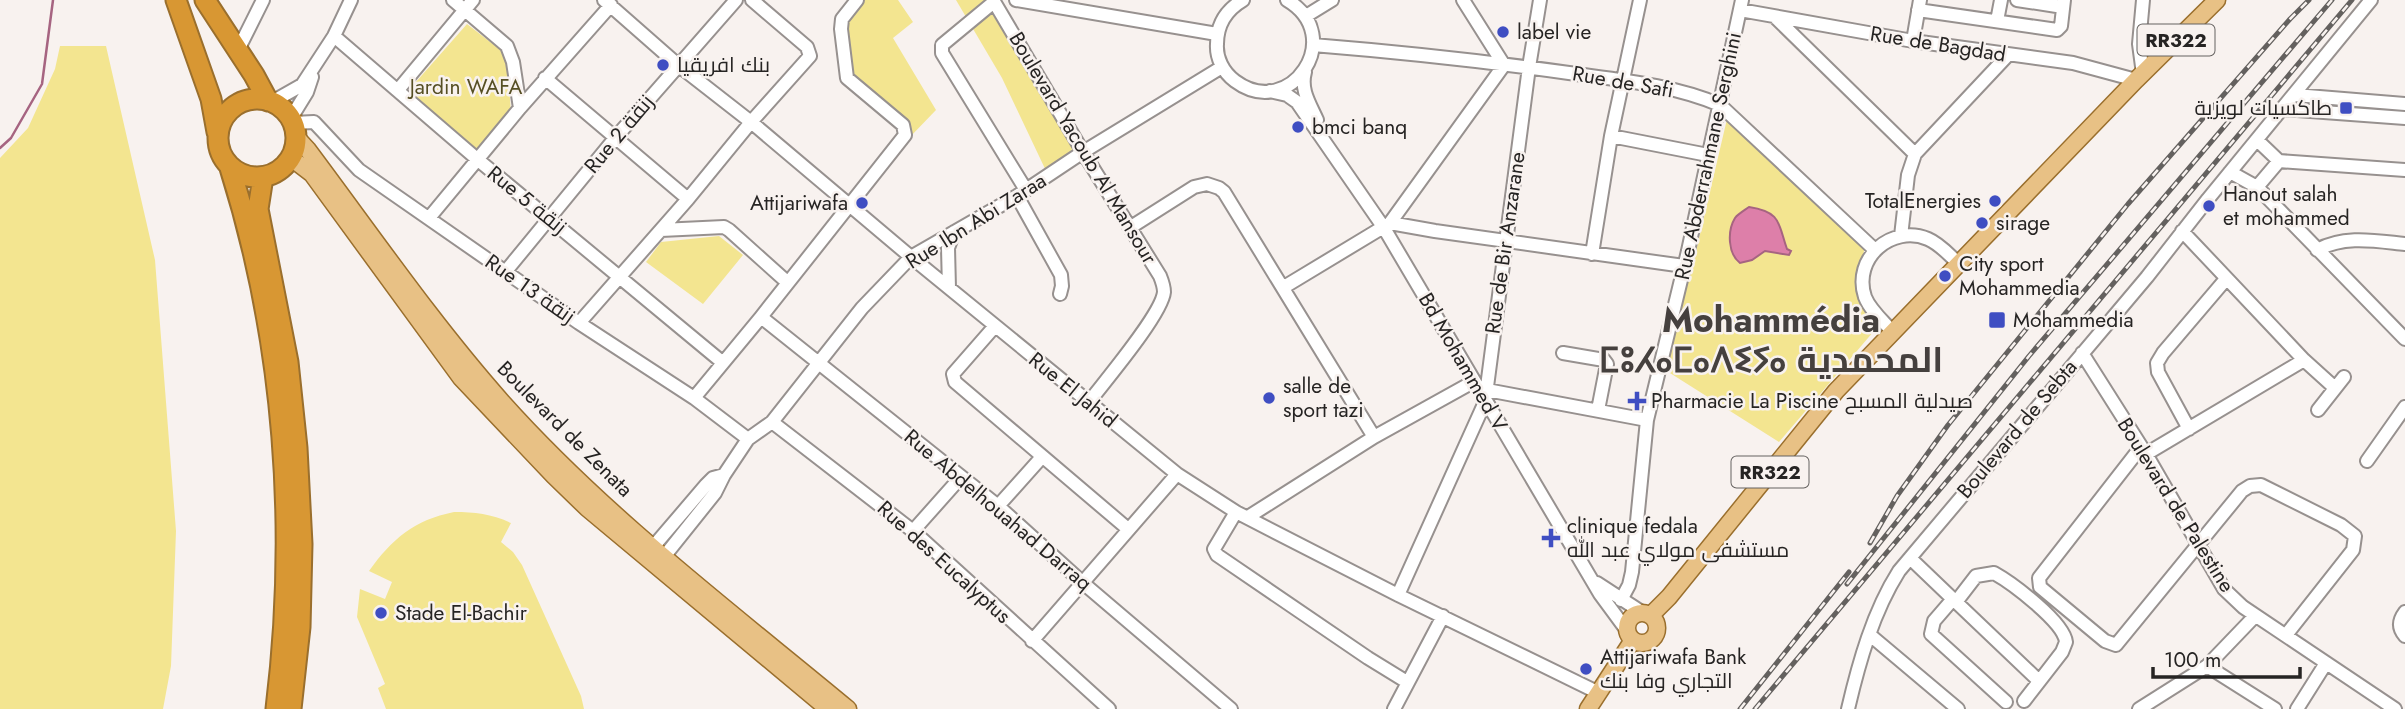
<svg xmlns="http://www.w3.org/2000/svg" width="2405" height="709" font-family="Jost,Cairo,'Noto Sans Tifinagh',sans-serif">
<rect width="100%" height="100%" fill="#f8f2ef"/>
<path fill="#f3e590" d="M 853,0 L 898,0 L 913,22 L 893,38 L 936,110 L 910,137 L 850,83 L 840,12 Z
M 956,0 L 984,0 L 1076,153 L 1048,175 L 1002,78 Z
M 467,24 L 507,55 L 511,114 L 480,152 L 408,91 Z
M 60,46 L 106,46 L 155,260 L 176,531 L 171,666 L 163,709 L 0,709 L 0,158 L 28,128 L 55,69 Z
M 1727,119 L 1865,248 C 1859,268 1854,285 1863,305 C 1868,315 1874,319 1874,331 L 1779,442 L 1662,368 L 1694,260 Z
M 719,236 L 743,255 L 703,304 L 646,262 L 661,242 Z
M 454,512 C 475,512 492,514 511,523 L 501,542 L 513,552 L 522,565 L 581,696 L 584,709 L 386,709 L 378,688 L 385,684 L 357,617 L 360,589 L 385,599 L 392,582 L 369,571 C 392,539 414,520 454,512 Z"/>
<path fill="#dd7fa9" stroke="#a66481" stroke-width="2" d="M 1749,207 C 1782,212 1778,224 1787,249 L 1791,251 L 1789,255 L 1765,251 L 1752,260 L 1740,263 C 1728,254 1727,231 1735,218 C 1738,214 1745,210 1749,207 Z"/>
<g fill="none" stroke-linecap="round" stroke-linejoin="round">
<path stroke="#a66481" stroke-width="2.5" d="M 0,148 L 11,138 L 42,84 L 53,0"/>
<g stroke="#97918f" stroke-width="16">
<path id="minor" d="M 453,0 L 507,46 L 513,62 L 520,108
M 604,0 L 678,65 L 751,122 L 911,257 L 1177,474 L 1236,512 L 1398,595 L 1599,693
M 993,0 L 1083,152 L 1160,276 C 1162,281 1164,286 1164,292 C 1162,314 1105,381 1089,402
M 1016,0 L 1217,34
M 1243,0 C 1226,10 1217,24 1217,44 C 1216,58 1223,72 1235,81 C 1290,122 1348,36 1287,0
M 2017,0 L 2063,7
M 994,2 L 942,45 L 942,53 L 1026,190
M 1740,10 L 1913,41 L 2073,63 L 2136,80
M 1918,10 L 2057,30 L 2061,26 L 2064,0
M 1306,16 L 1332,0
M 1775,17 L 1915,154
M 1997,21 L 2001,0
M 334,36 L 477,159 L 722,362
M 1913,41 L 1920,0
M 1313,45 C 1399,52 1484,61 1569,73 C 1619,80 1674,85 1720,105 L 1875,250
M 238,50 L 263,0
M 1305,72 C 1300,90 1310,104 1317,120
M 2143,74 L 2139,44 L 2143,0
M 545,78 L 688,199
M 398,90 L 473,0
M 1270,91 L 1287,95 L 1297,102 L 1384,228 L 1600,594 L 1628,632
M 2295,95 L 2405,104
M 272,102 L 302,85 L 334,36 L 351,0
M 2283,109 L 2405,118
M 291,118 L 307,92 L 312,77
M 293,123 L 314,122 L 359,170 L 579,323 L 694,398 L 748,439 L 772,422 L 862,308 L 911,257 L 1017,196 L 1083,152 L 1222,67
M 1611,136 L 1708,155
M 2257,140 L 2279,161 L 2405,170
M 2230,172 L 2257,187 L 2405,339
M 2257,187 L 2279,161
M 1017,196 L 1061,275 L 1062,286 L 1060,294
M 429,218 L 520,108 L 611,5
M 1390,223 L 1504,65 L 1463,0
M 1131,227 L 1194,187 L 1207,184 L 1219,188 L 1224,192 L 1374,437
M 661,230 L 724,227 L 729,230 L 787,282
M 2182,231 L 2304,360 L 2335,388
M 1901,236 L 1908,175 L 1915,154 L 2008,55
M 2317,250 C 2345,235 2375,241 2405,244
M 1592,254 L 1611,136 L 1640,0
M 506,271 L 616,137 L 736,0
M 1284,287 L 1390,223 L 1435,231 L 1684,266
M 949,288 L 948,248 L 954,232
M 761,317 L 998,506 L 1083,583 L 1231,709
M 579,323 L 688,199 L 751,122 L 810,56 L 807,47 L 752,0
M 995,326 L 953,374 L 955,382 L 1128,529
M 1892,331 C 1883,321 1870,310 1865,297 C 1852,258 1892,224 1928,239 C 1940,244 1949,255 1958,263
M 1563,353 L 1604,360 L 1607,364 L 1598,410
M 2082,353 L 2146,454 L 2224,589 L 2243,607 L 2395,709
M 1487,390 L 1647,420
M 694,398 L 761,317 L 905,135 L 903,125 L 847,78 L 841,29 L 842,19 L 857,0
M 2318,410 L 2344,377
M 772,422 L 913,531 L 1109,709
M 2189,429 L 2158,372 L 2157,363 L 2163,353 L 2226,279
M 2141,447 L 2039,578 L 2040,587 L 2105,641 L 2116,645 L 2242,491 L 2250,486 L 2261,485 L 2341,525 L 2355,536 L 2353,550 L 2286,635
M 2146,454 L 2304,360
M 2367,461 L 2405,407
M 998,506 L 1041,458
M 1236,512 L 1214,549 L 1217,555 L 1368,658 L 1407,682
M 1248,517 L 1374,437 L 1473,382
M 913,531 L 961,477
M 647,554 L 706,485 L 713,478 L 724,475
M 1910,558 L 1956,602 L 1976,576 L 1994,573 C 2012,583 2064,622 2066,642 L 2062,652 L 2024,701
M 659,563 L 715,493 L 724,475 L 748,439
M 1597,583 L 1643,613
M 1398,595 L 1485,402 L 1529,67 L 1540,0
M 1953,599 L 1934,621 L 1931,634 L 2006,702
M 1621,600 L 1629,585 L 1632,572 L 1647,420 L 1688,251 L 1742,0
M 1956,602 L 2039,681
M 2405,612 C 2399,620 2398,628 2405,636
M 1870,635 L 1958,709
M 1032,641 L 1177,474
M 2207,666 L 2275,709
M 1394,709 L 1443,616
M 1848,709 C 1859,662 1873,612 1899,571 L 2147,277 L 2208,199 L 2371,0
M 2139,709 L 2207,666 L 2255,616
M 2297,709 L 2326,663"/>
</g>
<g stroke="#9a6f2d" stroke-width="19">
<path id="major" d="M 296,137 L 308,150 C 371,234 432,323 502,402 C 605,517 730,611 848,709
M 291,158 L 312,174 L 461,378 L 554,476 L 587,508 L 828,709
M1627 628a15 15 0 1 1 30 0a15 15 0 1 1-30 0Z
M 1651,615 L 1669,597 L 1836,391 L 2136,80 L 2217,0
M 1588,709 L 1633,640"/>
</g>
<g stroke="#9a6f2d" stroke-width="23">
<path id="highway" d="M 176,0 L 211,99 L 217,132
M 205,0 L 254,75 L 268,101
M218 138a39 39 0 1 1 78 0a39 39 0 1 1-78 0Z
M 230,168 C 285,342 298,529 276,709
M 263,177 L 258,209 L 288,362 L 297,448 L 302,544 L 300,627 L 291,709"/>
</g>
<use href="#minor" stroke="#fff" stroke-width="12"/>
<use href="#major" stroke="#e8c185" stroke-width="16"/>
<use href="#highway" stroke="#d89733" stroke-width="19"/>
<g stroke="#64615f" stroke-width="5">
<path id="rail" d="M 1870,543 L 1897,496 L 1948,425 L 2128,204 L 2290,19 L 2309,0
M 1847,584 L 2029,356 L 2332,0
M 1740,709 L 1849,572
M 1755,709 L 2352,0"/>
</g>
<use href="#rail" stroke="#f8f2ef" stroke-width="2.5" stroke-dasharray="8" stroke-linecap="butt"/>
</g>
<g fill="#3f4ec2" stroke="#f8f2ef" stroke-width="2.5">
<circle cx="1503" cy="32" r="7"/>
<circle cx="663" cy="65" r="7"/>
<rect x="2339" y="101" width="14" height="14" rx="3.5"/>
<circle cx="1298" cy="127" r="7"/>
<circle cx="1995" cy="201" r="7"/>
<circle cx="862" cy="203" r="7"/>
<circle cx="2209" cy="206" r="7"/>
<circle cx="1982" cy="223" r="7"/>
<circle cx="1945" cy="276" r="7"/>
<rect x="1988" y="311" width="18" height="18" rx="3.5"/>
<circle cx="1269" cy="398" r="7"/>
<path d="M1633.5 390.5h7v7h7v7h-7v7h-7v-7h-7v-7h7z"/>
<path d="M1547.5 527.5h7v7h7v7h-7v7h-7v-7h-7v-7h7z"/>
<circle cx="381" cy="613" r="7"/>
<circle cx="1586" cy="669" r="7"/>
</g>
<g text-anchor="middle" stroke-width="5" stroke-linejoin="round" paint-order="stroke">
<g fill="#f8f2ef" stroke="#656260" stroke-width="2">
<rect x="2137.5" y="24.5" width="77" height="31" rx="5"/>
<rect x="1731.5" y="456.5" width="77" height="31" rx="5"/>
</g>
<g font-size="19" font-weight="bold" fill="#262423">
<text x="2176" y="47">RR322</text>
<text x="1770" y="479">RR322</text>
</g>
<g font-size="21" fill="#262423" stroke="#f8f2ef" text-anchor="start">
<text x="1517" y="39">label vie</text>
<text x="677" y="72">بنك افريقيا</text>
<text x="2332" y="115" text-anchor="end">طاكسيات لويزية</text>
<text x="1312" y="134">bmci banq</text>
<text x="2223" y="201">Hanout salah<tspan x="2223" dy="24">et mohammed</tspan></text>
<text x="1981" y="208" text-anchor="end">TotalEnergies</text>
<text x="848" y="210" text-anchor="end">Attijariwafa</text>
<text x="1996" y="230">sirage</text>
<text x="1959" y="271">City sport<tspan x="1959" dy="24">Mohammedia</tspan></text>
<text x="2013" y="327">Mohammedia</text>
<text x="1283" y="393">salle de<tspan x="1283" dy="24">sport tazi</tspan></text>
<text x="1651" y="408">Pharmacie La Piscine صيدلية المسبح</text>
<text x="1567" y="533">clinique fedala<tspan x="1567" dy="24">مستشفى مولاي عبد الله</tspan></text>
<text x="395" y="620">Stade El-Bachir</text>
<text x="1600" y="664">Attijariwafa Bank<tspan x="1600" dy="24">التجاري وفا بنك</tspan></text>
</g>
<g font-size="21" fill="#262423" stroke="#f8f2ef">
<text transform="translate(1938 44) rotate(9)" y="7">Rue de Bagdad</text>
<text transform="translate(1623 82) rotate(10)" y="7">Rue de Safi</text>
<text transform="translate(619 134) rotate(-50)" y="7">Rue 2 زنقة</text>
<text transform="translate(1083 148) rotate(59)" y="7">Boulevard Yacoub Al Mansour</text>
<text transform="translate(1708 156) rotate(-78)" y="7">Rue Abderrahmane Serghini</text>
<text transform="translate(527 200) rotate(39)" y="7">Rue 5 زنقة</text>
<text transform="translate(976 221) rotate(-32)" y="7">Rue Ibn Abi Zaraa</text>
<text transform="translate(1505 243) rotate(-82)" y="7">Rue de Bir Anzarane</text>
<text transform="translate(530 289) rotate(35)" y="7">Rue 13 زنقة</text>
<text transform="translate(1463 362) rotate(60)" y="7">Bd Mohammed V</text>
<text transform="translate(1073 390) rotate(39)" y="7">Rue El Jahid</text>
<text transform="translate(565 429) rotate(45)" y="7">Boulevard de Zenata</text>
<text transform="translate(2017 429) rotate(-50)" y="7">Boulevard de Sebta</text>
<text transform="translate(2176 505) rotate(58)" y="7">Boulevard de Palestine</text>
<text transform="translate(998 510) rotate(40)" y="7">Rue Abdelhouahad Darraq</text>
<text transform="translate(944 562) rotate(42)" y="7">Rue des Eucalyptus</text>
</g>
<g font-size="21" fill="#564f24" stroke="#f8f2ef">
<text x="466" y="94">Jardin WAFA</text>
</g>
<g font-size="35" font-weight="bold" fill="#45403e" stroke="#f8f2ef">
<text x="1771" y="332">Mohammédia<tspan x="1771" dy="40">ⵎⵓⵃⴰⵎⴰⴷⵉⵢⴰ المحمدية</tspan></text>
</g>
</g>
<path d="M2153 667v10h147v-10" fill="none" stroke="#262423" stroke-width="3.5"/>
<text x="2164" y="667" font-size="21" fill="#262423" stroke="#f8f2ef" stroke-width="5" paint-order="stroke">100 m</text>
</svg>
